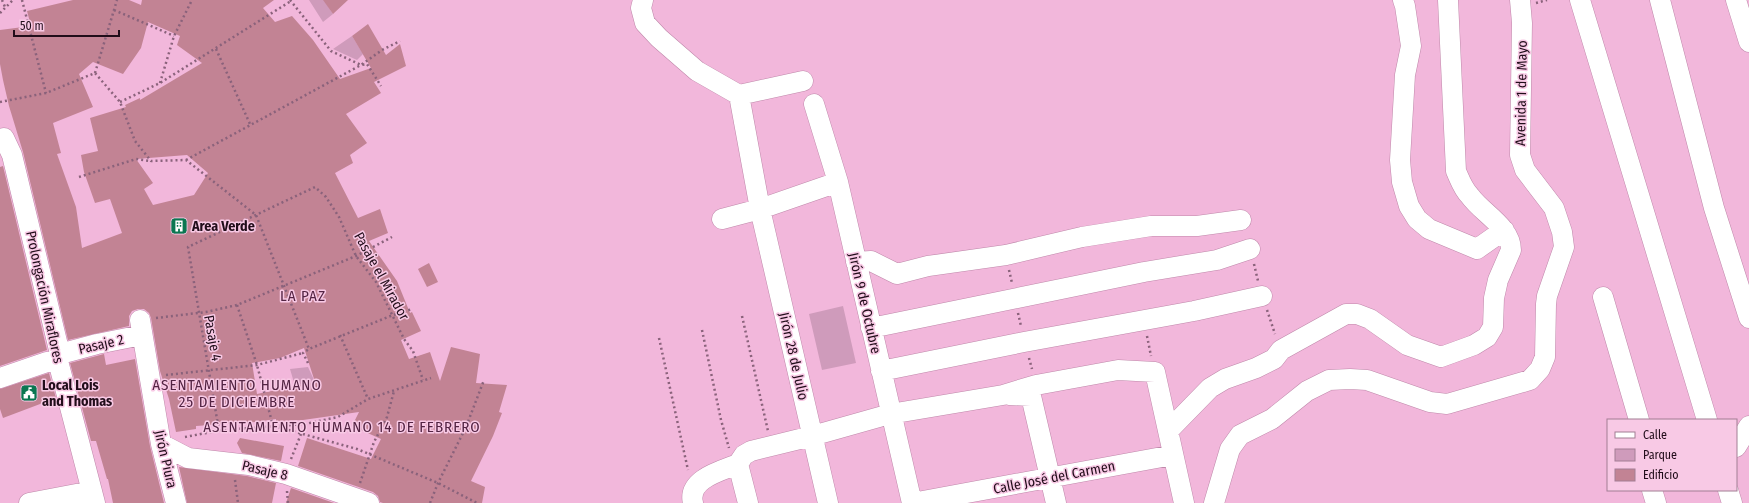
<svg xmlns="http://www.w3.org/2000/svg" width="1749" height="503" font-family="'Fira Sans Condensed',sans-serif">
<rect width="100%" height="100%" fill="#f2b7db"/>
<path fill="#cf9bbb" d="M 309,0 L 324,0 L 333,14 L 323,22 Z
M 352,36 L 363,54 L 357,60 L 333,49 Z
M 843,306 L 856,363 L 822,370 L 809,314 Z
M 308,367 L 315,382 L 295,386 L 290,369 Z"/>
<path fill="#c28394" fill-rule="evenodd" d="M 73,0 L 129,0 L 141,5 L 142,0 L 274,0 L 263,8 L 275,22 L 292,16 L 313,40 L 340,79 L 371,68 L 352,36 L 368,24 L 386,55 L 400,44 L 406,66 L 374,82 L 381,93 L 346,114 L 367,143 L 350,155 L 353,163 L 335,173 L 358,218 L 380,209 L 388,233 L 369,241 L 397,281 L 410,313 L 412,312 L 421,331 L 401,340 L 409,359 L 430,352 L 440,381 L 451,347 L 480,354 L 476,383 L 507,385 L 499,412 L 502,413 L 493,436 L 471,481 L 485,487 L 482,503 L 383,503 L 380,502 L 378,496 L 373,492 L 298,466 L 307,438 L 371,459 L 381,439 L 352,426 L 359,412 L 303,420 L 276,421 L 276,419 L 255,422 L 196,426 L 196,429 L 176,432 L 169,399 L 160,371 L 151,318 L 149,313 L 144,309 L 138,309 L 132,311 L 129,316 L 129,326 L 68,340 L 23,152 L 9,106 L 3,80 L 0,64 L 0,30 L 31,26 L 27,11 ZM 148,22 L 180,36 L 177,45 L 202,63 L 140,100 L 140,98 L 125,105 L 126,107 L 90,118 L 98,151 L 81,155 L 84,172 L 95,203 L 110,199 L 122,233 L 82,248 L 76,207 L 57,154 L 61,153 L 53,123 L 93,107 L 79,74 L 93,62 L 123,74 L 141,48 ZM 187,155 L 208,173 L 194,195 L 153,205 L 144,189 L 153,183 L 136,159 ZM 304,348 L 315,382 L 257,394 L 252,363 L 280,358 Z
M 323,0 L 348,0 L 333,14 Z
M 3,166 L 47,350 L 0,366 L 0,167 Z
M 429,263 L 438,282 L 427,287 L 418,269 Z
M 104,354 L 106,365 L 135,359 L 150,446 L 164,503 L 113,503 L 108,479 L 107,479 L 96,441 L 91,441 L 70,363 Z
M 49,373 L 56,398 L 3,418 L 0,409 L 0,389 Z
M 240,438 L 284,446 L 281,461 L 242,453 L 237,443 Z
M 179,467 L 247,476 L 276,483 L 272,503 L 187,503 Z
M 291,488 L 334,503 L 286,503 Z"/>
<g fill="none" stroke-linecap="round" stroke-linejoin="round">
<g stroke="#bf88aa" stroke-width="21">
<path id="minor" d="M 643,0 L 641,8 L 645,23 L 659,38 L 697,71 L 739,95 L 760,209 L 828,503
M 1403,0 L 1405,6 L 1411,46 L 1405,75 L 1400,160 L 1402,182 L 1409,206 L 1417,219 L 1429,229 L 1477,249 L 1504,230
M 1580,0 L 1707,420
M 1660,0 L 1714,208 L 1749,318
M 1736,0 L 1749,42
M 739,95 L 803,81
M 814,104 L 838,182 L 912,503 L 1173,455
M 4,138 L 12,155 L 60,354 L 58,361 L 95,503
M 722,219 L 760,209 L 838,182
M 856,262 L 871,261 L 897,274 L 928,266 L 1006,255 L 1082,237 L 1151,226 L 1197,226 L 1241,220
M 1603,297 L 1639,420
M 140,320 L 161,444 L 176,503
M 871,328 L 1144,272 L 1217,260 L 1250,249
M 60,354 L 97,344 L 142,335
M 881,371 L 1024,342 L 1194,311 L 1262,296
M 0,378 L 47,362 L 58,361
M 1009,395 L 1031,396 L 1056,503
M 1168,431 L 1210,388 L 1225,379 L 1256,368 L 1274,359 L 1281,350 L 1346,314 L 1357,314 L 1370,319 L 1407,345 L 1441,357 L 1474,345 L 1487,337 L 1493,327 L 1494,298 L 1498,280 L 1511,250 C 1511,227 1482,213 1470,196 C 1463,189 1460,180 1456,171 L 1448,0
M 161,444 L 188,458 L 249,465 L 286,474 L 369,503
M 1736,447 L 1749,426
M 1652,490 L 1656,503
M 1728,490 L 1732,503
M 29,503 L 92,491
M 693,503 C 687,479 721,471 738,464
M 748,503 L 738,464 L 744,455 L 751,451 L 812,436 L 890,414 L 1003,395 L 1036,385 L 1118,370 L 1155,372 L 1184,503
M 1214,503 L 1230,449 L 1240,435 L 1272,419 L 1307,391 L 1329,380 L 1350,379 L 1367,380 L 1430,402 L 1447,404 L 1530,380 L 1540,369 L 1545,357 L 1546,304 L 1547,296 L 1564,247 L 1562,232 L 1554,208 L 1525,170 L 1520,155 L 1522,23 L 1520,0"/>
</g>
<path stroke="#8a627b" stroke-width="2.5" stroke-dasharray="2 3" stroke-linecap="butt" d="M 2,0 L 5,7
M 22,0 L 46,93
M 290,0 L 331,51 L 361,65 L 367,64 L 381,86
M 1536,3 L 1547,0
M 114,10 L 174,36
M 0,13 L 13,0
M 216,49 L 250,124
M 95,73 L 117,0
M 160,83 L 174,36 L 192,0
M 0,102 L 46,93 L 95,73 L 120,102 L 135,141 L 151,161 L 186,160 L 256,215 L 309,349
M 120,102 L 160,83 L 291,1
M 186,160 L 361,65 L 382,50 L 400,41
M 79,177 L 136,159 L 150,161
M 1254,264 L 1258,281
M 1009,270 L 1012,283
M 237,305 L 257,365 L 273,426
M 1267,310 L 1275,334
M 1018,313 L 1021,326
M 742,316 L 768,431
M 156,318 L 206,312 L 237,305 L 356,256 L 392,237
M 702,330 L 721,420 L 729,448
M 340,335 L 368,399
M 1147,336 L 1151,356
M 659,338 L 688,470
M 1029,358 L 1032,369
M 308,363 L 303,353 L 309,349 L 393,315 L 412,309
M 166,375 L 257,365 L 303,353
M 274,426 L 357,449 L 438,483 L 477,503
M 219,431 L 188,247 L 315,187 L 326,197 L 339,217 L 356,256 L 376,282 L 404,339 L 413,351 L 423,380
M 185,437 L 222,430 L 305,424 L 338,417 L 368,399 L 431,378
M 291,459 L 301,434
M 235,480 L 238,503
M 360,483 L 374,442 L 387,417 L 394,391
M 287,491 L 288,503
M 430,503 L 438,483 L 466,427 L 484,380"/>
<use href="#minor" stroke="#fff" stroke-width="20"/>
</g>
<defs>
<g id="building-square" transform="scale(0.9)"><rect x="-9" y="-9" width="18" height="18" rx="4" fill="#0a7751" stroke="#f8c9e5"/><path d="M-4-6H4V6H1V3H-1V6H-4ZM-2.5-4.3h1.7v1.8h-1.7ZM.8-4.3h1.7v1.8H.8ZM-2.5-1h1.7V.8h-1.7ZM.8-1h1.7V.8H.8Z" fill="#fff"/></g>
<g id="civic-square" transform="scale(0.9)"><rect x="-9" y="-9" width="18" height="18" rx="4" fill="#0a7751" stroke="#f8c9e5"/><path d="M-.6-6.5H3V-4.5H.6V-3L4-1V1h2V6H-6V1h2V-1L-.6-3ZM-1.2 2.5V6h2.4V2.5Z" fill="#fff"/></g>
</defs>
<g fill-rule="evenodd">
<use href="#building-square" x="179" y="226"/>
<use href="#civic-square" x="29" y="393"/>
</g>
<g text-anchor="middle" stroke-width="3" stroke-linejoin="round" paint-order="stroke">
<g font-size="14" fill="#210d1a" stroke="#f8c9e5">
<text transform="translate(1521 93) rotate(-89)" y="5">Avenida 1 de Mayo</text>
<text transform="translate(382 276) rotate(61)" y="5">Pasaje el Mirador</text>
<text transform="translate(45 297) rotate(78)" y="5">Prolongación Miraflores</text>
<text transform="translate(865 303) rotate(77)" y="5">Jirón 9 de Octubre</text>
<text transform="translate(213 338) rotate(80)" y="5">Pasaje 4</text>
<text transform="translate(101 344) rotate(-13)" y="5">Pasaje 2</text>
<text transform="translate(794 356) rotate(77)" y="5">Jirón 28 de Julio</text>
<text transform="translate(166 459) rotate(77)" y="5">Jirón Piura</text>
<text transform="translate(265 470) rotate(13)" y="5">Pasaje 8</text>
<text transform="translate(1054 477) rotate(-11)" y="5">Calle José del Carmen</text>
</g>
<g font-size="14" font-weight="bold" fill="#210d1a" stroke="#f8c9e5" text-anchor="start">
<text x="192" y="231">Area Verde</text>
<text x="42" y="390">Local Lois<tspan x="42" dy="16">and Thomas</tspan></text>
</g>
<g font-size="15" letter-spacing="1" fill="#532443" stroke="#f8c9e5">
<text x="303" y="301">LA PAZ</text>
<text x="237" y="390">ASENTAMIENTO HUMANO<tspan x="237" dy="17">25 DE DICIEMBRE</tspan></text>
<text x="342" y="432">ASENTAMIENTO HUMANO 14 DE FEBRERO</text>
</g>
</g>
<rect x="1607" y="419" width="130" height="72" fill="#f8c9e5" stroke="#a27e94"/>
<rect x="1615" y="432" width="20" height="6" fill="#ffffff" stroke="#a27e94"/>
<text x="1643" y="439" font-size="12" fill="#210d1a">Calle</text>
<rect x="1615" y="449" width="20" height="12" fill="#cf9bbb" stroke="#a27e94"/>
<text x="1643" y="459" font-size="12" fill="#210d1a">Parque</text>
<rect x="1615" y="469" width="20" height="12" fill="#c28394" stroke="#a27e94"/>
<text x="1643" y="479" font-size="12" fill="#210d1a">Edificio</text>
<path d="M14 30v6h105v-6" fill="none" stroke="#210d1a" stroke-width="2"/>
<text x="20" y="30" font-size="12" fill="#210d1a" stroke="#f8c9e5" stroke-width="3" paint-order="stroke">50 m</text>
</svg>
